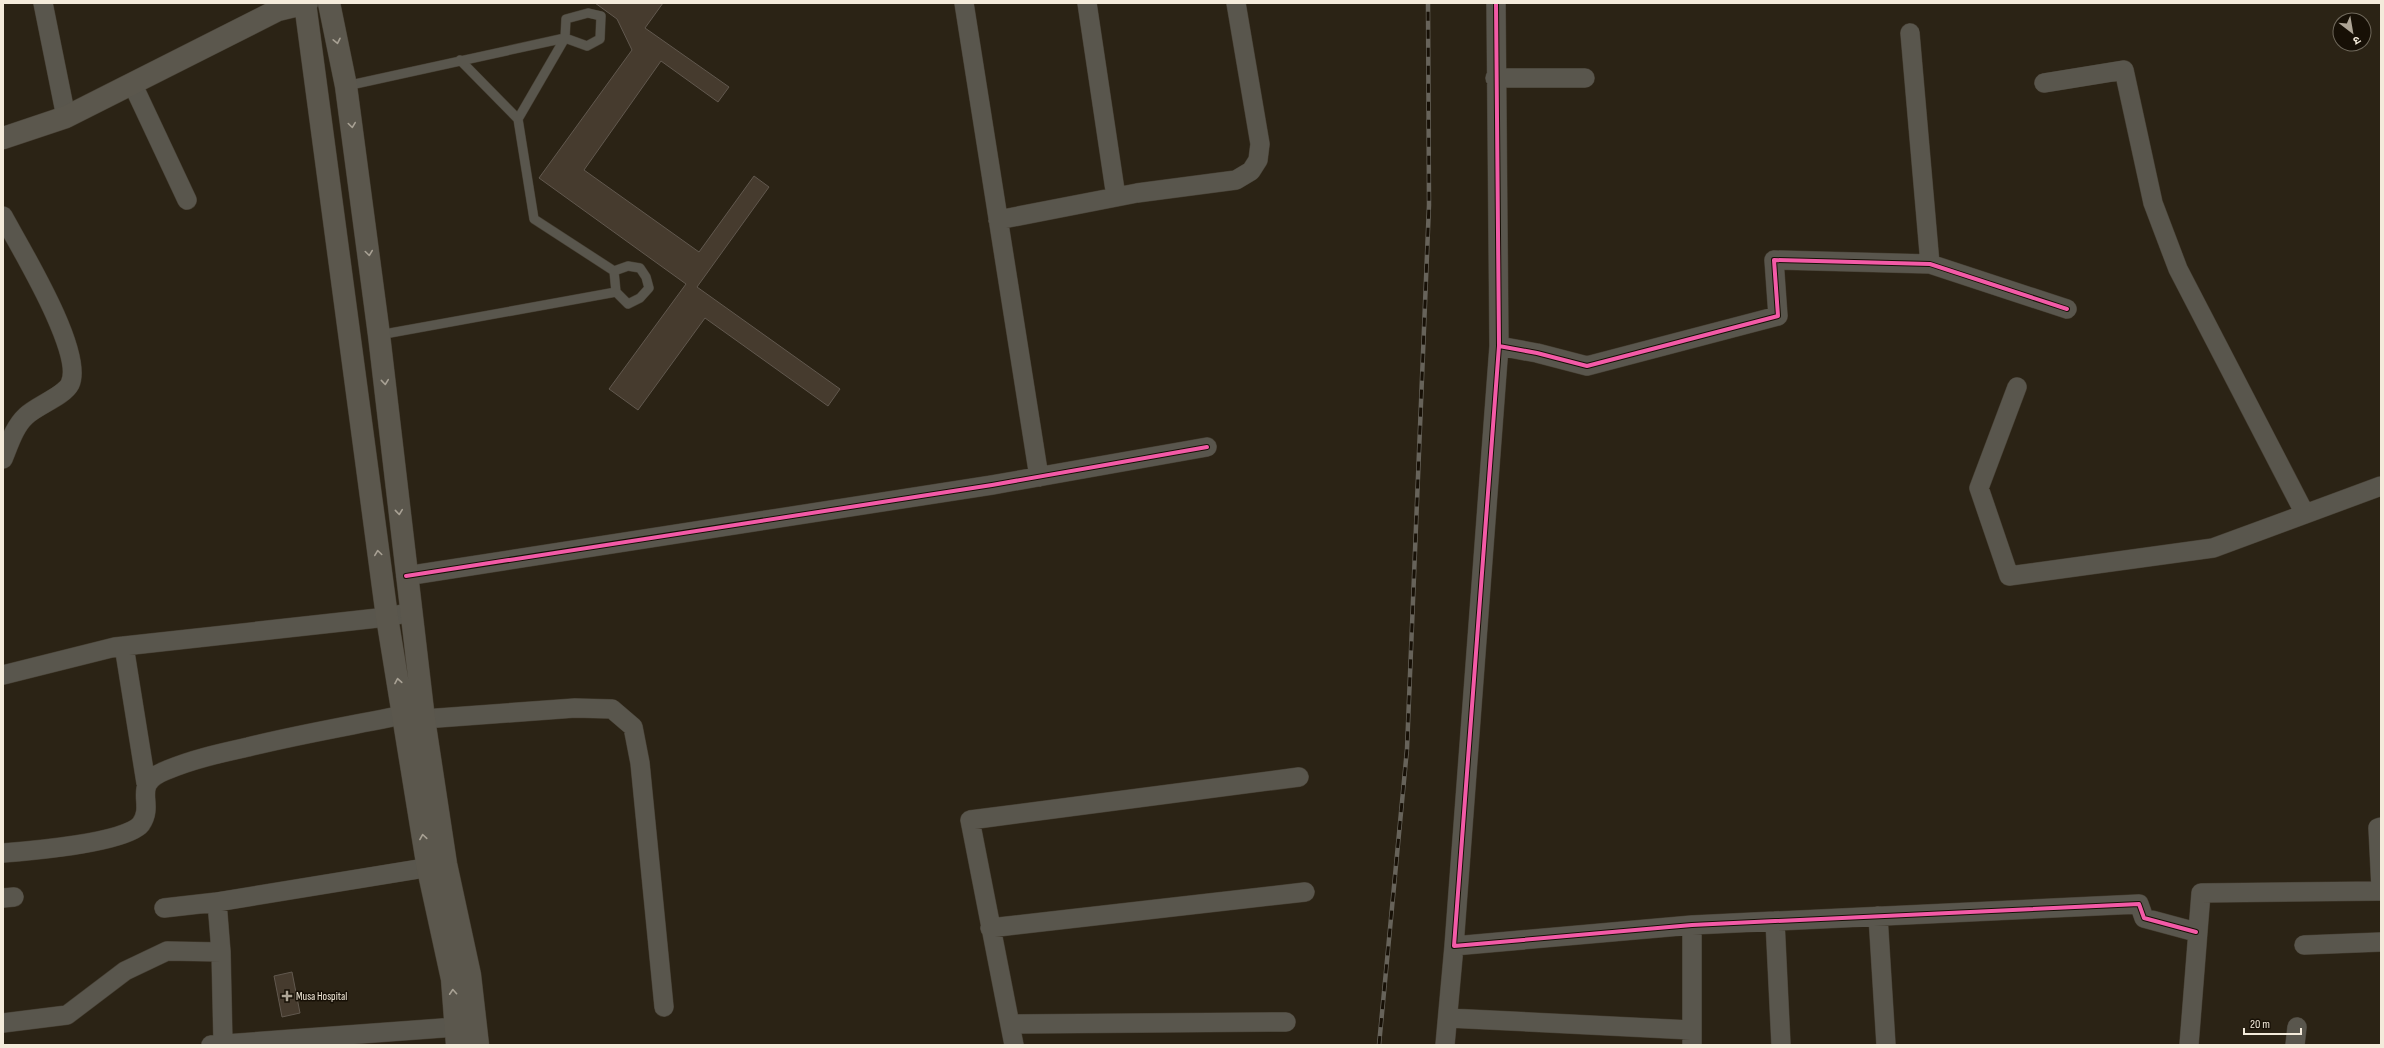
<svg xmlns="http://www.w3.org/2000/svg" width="2384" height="1048" font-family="'Sofia Sans Condensed','Noto Sans Devanagari',sans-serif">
<rect width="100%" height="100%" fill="#2b2315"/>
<path fill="#463b2e" stroke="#61584e" d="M 595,3 L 663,3 L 645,28 L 729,87 L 718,102 L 661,61 L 584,170 L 699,252 L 754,176 L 769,187 L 697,287 L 840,389 L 828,406 L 705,318 L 638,410 L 609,389 L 686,284 L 539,178 L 632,50 L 617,19 Z
M 292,972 L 300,1013 L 282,1017 L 274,976 Z"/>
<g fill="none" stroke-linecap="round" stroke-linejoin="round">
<g stroke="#453e32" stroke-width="10">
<path id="lane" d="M 460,60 L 518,119 L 534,219 L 614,271 L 616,292 L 628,304 L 640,298 L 649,288 L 646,277 L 640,268 L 628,266 L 614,271
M 346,86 L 565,38 L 566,19 L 588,13 L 601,16 L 600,39 L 587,46 L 565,38 L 518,119
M 379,335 L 616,292"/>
</g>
<g stroke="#453e32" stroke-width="20">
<path id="street" d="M 43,3 L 66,117
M 964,3 L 1039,477
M 1087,3 L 1116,197
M 1496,3 L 1499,346 L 1454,946 L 1692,925 L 2139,904 L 2144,918 L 2196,932
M 1910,33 L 1930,264
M 1495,78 L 1585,78
M 2044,83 L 2124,70 L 2153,203 L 2178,269 L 2305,514
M 133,85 L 187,200
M 3,216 C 19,246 85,353 70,384 C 64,396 36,406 26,416 C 14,427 9,445 3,459
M 998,220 L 1137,193 L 1236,180 L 1251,171 L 1258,160 L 1260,144 L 1236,3
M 1499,346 L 1537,353 L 1587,366 L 1778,316 L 1774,260 L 1930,264 L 2067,309
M 2017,387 L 1979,488 L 2009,576 L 2213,548 L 2381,486
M 406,576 L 992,485 L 1207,447
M 124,646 L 146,783
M 3,675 L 115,647 L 387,617 L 412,612
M 424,719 L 575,708 L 612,709 L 633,727 L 640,763 L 664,1007
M 2381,827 L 2378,828 L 2381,889
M 3,853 C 28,851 127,843 141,824 C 156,802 129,785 167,770 C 193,759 221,753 248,747 C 304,733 361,724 417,712
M 3,898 L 14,897
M 217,902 L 221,952 L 223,1043
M 164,908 L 217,902 L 443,865
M 1878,916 L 1886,1045
M 1775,921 L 1781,1045
M 1692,925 L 1692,1045
M 990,928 L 1305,892
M 2304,945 L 2381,942
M 1448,1018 L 1691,1030
M 3,1023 L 67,1015 L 125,971 L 167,951 L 221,952
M 1010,1024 L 1286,1022
M 211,1045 L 470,1026
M 1014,1045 L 970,820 L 1299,777
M 1445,1045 L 1454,946
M 2189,1045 L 2201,893 L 2381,891
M 2295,1045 L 2297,1027"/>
</g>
<g stroke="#453e32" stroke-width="23">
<path id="secondary" d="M 305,3 L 387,617 L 428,869 L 452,979 L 457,1045
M 329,3 L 346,86 L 379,335 L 424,719 L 446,864 L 470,975 L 478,1045
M 3,138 L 66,117 L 278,10 L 307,3"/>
</g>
<use href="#lane" stroke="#59564d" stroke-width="9"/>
<use href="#street" stroke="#59564d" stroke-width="19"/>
<use href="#secondary" stroke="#5b574d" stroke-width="22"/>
<g stroke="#67635a" stroke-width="4.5">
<path id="rail" d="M 1379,1045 L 1407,749 L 1429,205 L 1428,3"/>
</g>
<use href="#rail" stroke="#171006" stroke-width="3" stroke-dasharray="9" stroke-linecap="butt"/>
<g stroke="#171006" stroke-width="6">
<path id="cycleway" d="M 1496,3 L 1499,346 L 1454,946 L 1692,925 L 2139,904 L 2144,918 L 2196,932
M 1499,346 L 1537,353 L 1587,366 L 1778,316 L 1774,260 L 1930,264 L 2067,309
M 406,576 L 992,485 L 1207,447"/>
</g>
<use href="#cycleway" stroke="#f35aa7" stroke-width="4"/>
</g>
<defs><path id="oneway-chevron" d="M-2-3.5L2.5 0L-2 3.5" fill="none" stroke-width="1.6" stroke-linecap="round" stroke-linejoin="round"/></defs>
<g stroke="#a8a194">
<use href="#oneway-chevron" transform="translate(337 41) rotate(78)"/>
<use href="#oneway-chevron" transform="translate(352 125) rotate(82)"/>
<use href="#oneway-chevron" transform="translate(369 253) rotate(82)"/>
<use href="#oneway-chevron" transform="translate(385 382) rotate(84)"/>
<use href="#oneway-chevron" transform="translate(399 512) rotate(84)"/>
<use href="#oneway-chevron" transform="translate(378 553) rotate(-98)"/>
<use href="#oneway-chevron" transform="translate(398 681) rotate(-100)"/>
<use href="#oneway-chevron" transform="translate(423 837) rotate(-99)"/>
<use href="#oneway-chevron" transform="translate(453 992) rotate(-94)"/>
</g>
<path fill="#aea596" stroke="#171006" stroke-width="1.5" d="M285 990h4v4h4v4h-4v4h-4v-4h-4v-4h4z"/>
<g text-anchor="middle" stroke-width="3" stroke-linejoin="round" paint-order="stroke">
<g font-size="11" fill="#f4ebdb" stroke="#171006" text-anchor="start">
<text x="296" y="1000">Musa Hospital</text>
</g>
</g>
<rect width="2384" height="1048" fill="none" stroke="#f4ebdb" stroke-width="8"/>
<g transform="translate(2352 32) rotate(149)"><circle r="19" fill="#171006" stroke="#6f685b"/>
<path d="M0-3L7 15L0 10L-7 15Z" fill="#aea596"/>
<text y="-6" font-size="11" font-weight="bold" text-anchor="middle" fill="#f4ebdb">उ</text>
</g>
<path d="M2244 1028v6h57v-6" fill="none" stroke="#f4ebdb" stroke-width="2"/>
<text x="2250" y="1028" font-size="12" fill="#f4ebdb" stroke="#171006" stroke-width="3" paint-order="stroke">20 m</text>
</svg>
